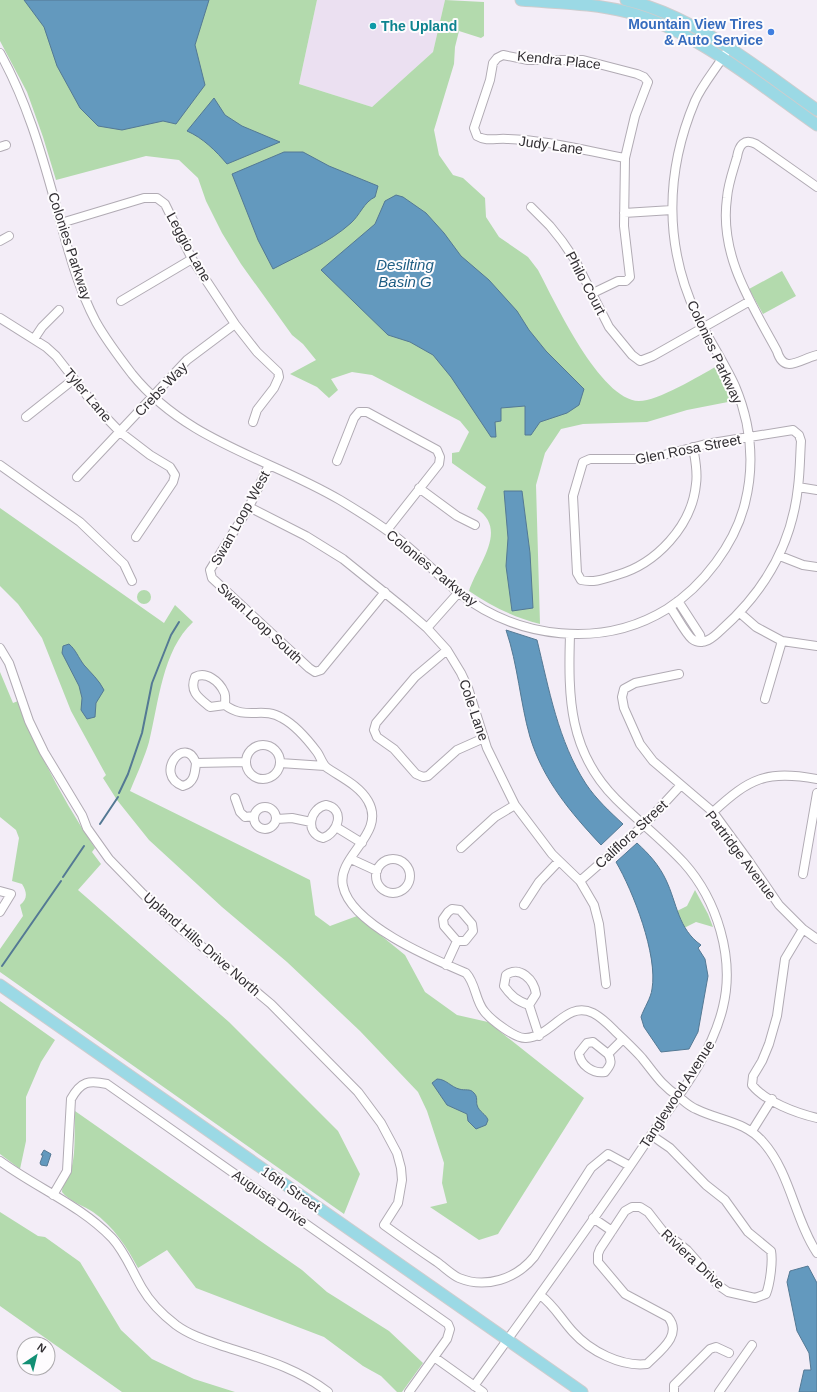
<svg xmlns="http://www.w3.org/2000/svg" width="817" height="1392" font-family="Helvetica,sans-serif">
<rect width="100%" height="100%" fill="#f3edf7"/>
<path fill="#ebe0f1" d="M 317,0 L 445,0 L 433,52 L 372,107 L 299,84 Z"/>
<path fill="#b3daad" d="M 0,0 L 317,0 L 299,84 L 372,107 L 433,52 L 445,0 L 484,2 L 484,36 L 481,38 L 459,31 L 455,47 L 454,64 L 434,130 L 439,155 L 453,175 L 463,178 L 485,198 L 486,217 L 499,237 L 528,257 L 538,270 C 555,302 600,400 639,401 C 658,401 699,376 717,366 L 733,401 L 687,410 L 647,422 L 583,424 L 561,429 L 545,453 L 536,485 L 540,624 C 513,617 491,606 469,591 C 477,565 509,530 477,509 L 486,487 L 452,463 L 452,453 L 459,452 L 469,432 L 460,421 L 372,375 L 352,372 L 331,379 L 338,390 L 329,398 L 317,387 L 290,374 L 316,360 L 303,344 L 292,335 L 241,264 L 222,233 L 206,201 L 198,178 L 179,160 L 146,156 L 56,180 L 43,137 L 27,92 L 0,41 Z
M 782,271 L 796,296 L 763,314 L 749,289 Z
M 0,508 L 164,623 L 175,605 L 193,622 C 162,651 159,702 149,742 C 144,759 137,774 130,791 L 310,880 L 315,915 L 330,926 L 357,916 L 405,955 L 425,992 L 457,1015 L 488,1022 L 584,1098 L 498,1234 L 479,1240 L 430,1207 L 447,1203 L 442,1183 L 444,1163 L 427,1111 L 418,1092 L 360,1031 L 287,962 L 222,907 L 149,840 L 117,800 L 103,778 L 106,775 L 71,711 L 42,638 L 18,604 L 0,586 Z
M137 597a7 7 0 1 1 14 0a7 7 0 1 1-14 0Z
M 0,672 L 13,703 L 18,701 C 38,753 64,802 95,848 L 92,852 L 101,864 L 78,890 L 229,1022 L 338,1131 L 360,1174 L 344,1214 L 0,972 L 0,949 L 23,916 L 20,905 C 28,899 27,892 22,884 L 12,881 L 19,838 L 16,830 L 0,817 Z
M 695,890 L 708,914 L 713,927 L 696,922 L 684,928 L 677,911 L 687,906 Z
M 0,1001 L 55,1040 L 41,1062 L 26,1097 L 26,1141 L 20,1169 L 0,1154 Z
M 75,1111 L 302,1270 L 327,1292 L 389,1331 L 423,1363 L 402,1392 L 397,1392 L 381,1376 L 363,1366 L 324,1337 L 196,1288 L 167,1250 L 138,1268 C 127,1247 113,1226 93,1212 C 84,1206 69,1201 62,1192 C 62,1183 69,1175 72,1166 C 76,1149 74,1129 75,1111 Z
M 0,1212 L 38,1236 L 45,1237 L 80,1262 L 121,1330 L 152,1359 L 194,1379 L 235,1392 L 122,1392 L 0,1306 Z"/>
<path fill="#6399be" stroke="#547994" d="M 24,0 L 209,0 L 195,45 L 205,85 L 176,124 L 163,121 L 122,130 L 98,126 L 80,108 L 57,66 L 44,27 Z
M 214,98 L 225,115 L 242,126 L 280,142 L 227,164 C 216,151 203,138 187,131 Z
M 284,152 L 303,152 L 329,166 L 378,186 L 375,197 C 364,202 360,215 351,223 C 329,243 299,255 273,269 L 258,240 L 232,174 Z
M 396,195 L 403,197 L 426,213 L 444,233 L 461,256 L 489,280 L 517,311 L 529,330 L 546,351 L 584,389 L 579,405 L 567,413 L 540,422 L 531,435 L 525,435 L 525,406 L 501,408 L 501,421 L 495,422 L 496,437 L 491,437 L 451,377 L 433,355 L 410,342 L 388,335 L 321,270 L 375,224 L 385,201 Z
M 504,491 L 522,491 L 530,553 L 533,608 L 512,611 L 506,566 L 508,538 Z
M 506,630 L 537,640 C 549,689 558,741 586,784 C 596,799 610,812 623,824 L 601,845 C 571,813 543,780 530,737 C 520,702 518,665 506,630 Z
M 69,644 C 76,650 78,657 84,665 C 91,673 99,680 104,690 L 96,703 L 95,717 L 87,719 L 81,710 L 82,698 L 79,686 L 62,653 L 63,646 Z
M 637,843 C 649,854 659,865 666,880 C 677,903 678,929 701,945 L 698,948 L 705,959 L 708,976 L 698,1032 L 689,1049 L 661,1052 L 644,1027 L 641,1017 C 644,1008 651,998 652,989 C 658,955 633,891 616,862 Z
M 437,1079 C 446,1079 451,1087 459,1089 C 465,1091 470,1088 474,1093 C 478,1097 476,1101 477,1105 C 479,1112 486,1114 488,1120 L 486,1125 L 476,1129 L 468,1121 L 467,1114 L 447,1105 L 432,1083 Z
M 44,1150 L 51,1154 L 47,1166 L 41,1165 L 40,1163 L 43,1155 L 41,1155 Z
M 808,1266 L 817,1283 L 817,1392 L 799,1392 L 804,1370 L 811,1370 L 809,1353 L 797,1331 L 787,1282 L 790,1271 Z"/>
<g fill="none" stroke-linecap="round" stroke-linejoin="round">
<path stroke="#547994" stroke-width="2" d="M 119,793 L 128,774 L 142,733 L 152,683 L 171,635 L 179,622
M 100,824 L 118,797
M 63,877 L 84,846
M 2,966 L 61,881"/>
<g stroke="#b1abb4" stroke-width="10">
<path id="minor" d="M 0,53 C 26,100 41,151 55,202 C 66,242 76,284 96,322 C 106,340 119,357 132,374 C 187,442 269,458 340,500 C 363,514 386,528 406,545 C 424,560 441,578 459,593 C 518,639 602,649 667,609 C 703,586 735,544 745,503 C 755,463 751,424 735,386 C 724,362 709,340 697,316 C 664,246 665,172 695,101 C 702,85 715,70 725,54
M 0,147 L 6,145
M 817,187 L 756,144 C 744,138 739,145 737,157 C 733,171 728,184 727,198 C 719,255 751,303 777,351 C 784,375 800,359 817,355
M 531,207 L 550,226 L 562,241 L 575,260 L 609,327 L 632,355 L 640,361 L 653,356 L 750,301
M 624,213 L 672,210
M 61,223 L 144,198 L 157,198 L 165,204 L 192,259 L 235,324 L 257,352 L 278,372 L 279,377 L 274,388 L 257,410 L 253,422
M 0,241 L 9,236
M 593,293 L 618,281 L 626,281 L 630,277 L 624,226 L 625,158 L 635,116 L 648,82 L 644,77 L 637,74 L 583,60 L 528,60 L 503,55 L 497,58 L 493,63 L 490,80 L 474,128 L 477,136 C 487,142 496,138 507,139 C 547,140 586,151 625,158
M 121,301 L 192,259
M 0,318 L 46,347 L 56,356 L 96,407 L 120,432 L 150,455 L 170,467 L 175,475 L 173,482 L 136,537
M 34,339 L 42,327 L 59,310
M 26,417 L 74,379
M 337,461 L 354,418 L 359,412 L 367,412 L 437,450 L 440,457 L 439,464 L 387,530
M 0,465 L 80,522 L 124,564 L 132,581
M 269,465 L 249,507 L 210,570 L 212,578 L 309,668 L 315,672 L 321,670 L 385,592
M 77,477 L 187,360 L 235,324
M 798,487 L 817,490
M 419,488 L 457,516 L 475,525
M 249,507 L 306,536 L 343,559 L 405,609 L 427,628 L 447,650 L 461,673 L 468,688 L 487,748 L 515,805 L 552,854 L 580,881 L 594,905 L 599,924 L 606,984
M 780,556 L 803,565 L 817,567
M 678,601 L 700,635 L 702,642
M 670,607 C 676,615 685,633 692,639 C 703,647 714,637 721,630 C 764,592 792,544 798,487 C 800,472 800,456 801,441 L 799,435 L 793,430 L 706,444 L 648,459 L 590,459 L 583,462 L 573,496 L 577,573 L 581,580 C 594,583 604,579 617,575 C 656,564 692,526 696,484 C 698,471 695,459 693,447
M 740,613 L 756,627 L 782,641 L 817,646
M 427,628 L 459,592
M 0,648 L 9,663 L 29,721 L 44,752 L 82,815 L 87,828 L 109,859 L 143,894 L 181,929 L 271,1004 L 358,1092 L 381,1123 L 397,1153 L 401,1168 L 402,1180 L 398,1203 L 384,1225 C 402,1238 419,1250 437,1262 C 444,1267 452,1275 459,1278 C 486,1289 516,1279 534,1257 L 591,1168 L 608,1154 L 630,1166
M 447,650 L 415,677 L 376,723 L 374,730 L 377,737 L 394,749 L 416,774 L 423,777 L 428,776 L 457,750 L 484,738
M 679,674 L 635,683 L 624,689 L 622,697 L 624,708 L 640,744 L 653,761 L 713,812 L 748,860 L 779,905 L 803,929 L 817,939
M 765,699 L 782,641
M 225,705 L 210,707 C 199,698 189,692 195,677 C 206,671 219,681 224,692 C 226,695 225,701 225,705 C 246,721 263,706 282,718 C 295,725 308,740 317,752 C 320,756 322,763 326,767 C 340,777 359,785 368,801 C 387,834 336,856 343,886 C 351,925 433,959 466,973 C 476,984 475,1000 484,1011 C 490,1019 515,1039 526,1038 C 552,1037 566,1000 593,1013 C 601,1017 608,1024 614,1030 C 623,1039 633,1048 642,1058 C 655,1074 661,1085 679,1097 C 684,1101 690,1107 696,1109 C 720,1121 745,1121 763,1142 C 790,1172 795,1220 817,1253
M246 762a17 17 0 1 1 34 0a17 17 0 1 1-34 0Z
M 196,763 C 195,774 194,783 183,786 C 153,775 185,733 196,763 L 246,762
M 280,763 L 325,766
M 235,798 L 240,812 L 245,817 L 254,816
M 326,805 C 346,809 338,833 323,838 C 304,833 310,808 326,805 Z
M254 818a11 11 0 1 1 22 0a11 11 0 1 1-22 0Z
M 713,812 C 750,778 766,770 817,779
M 277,819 L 292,818 L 311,822
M 336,827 L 362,843
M 461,848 L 495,817 L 515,805
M 351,859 L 377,871
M376 876a17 17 0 1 1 34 0a17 17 0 1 1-34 0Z
M 803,874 L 817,793
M 580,881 L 644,825 L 681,785
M 0,891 L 11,894 L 0,912
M 524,905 L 539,882 L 559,861
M 803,929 L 785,959 L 777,1016 L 769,1044 L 762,1061 L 753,1076 L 752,1085 C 766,1102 796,1113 817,1118
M 446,965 L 457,941 L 465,941 L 473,931 L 472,924 L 460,910 L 452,909 L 448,912 L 443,919 L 444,926 L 457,941
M 529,1005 C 517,1001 511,996 504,986 L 506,975 C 520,965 534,980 536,994 L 529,1005 L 539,1036
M 608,1054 C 613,1062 610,1066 605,1072 C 593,1074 580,1065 579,1053 L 587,1043 L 593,1042 L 608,1054 L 623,1039
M 752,1131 L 772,1099
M 0,1161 C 37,1188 80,1205 112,1238 C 125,1252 132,1271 142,1288 C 150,1302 163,1315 176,1325 C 191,1336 209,1341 226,1347 C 263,1359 297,1368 328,1392
M 53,1195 L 67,1171 L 71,1099 C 81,1081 89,1080 107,1084 L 448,1324 L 450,1329 L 447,1339 L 409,1392
M 593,1218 L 612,1231
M 540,1295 C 554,1305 561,1319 573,1332 C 590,1351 621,1367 647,1364 C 660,1351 683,1335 668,1317 L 625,1294 L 598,1262 L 598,1254 L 600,1249 L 625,1211 L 632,1207 L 640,1207 L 648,1212 L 662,1230 L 687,1250 L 718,1285 L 728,1292 L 755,1298 L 766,1294 C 770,1284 773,1261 771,1251 L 748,1232 L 725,1200 L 706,1185 L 670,1148 L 651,1135
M 434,1357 L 483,1392
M 474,1386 C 532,1306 590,1226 645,1144 C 674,1101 711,1058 723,1007 C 735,958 717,900 684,863 C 663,840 638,821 616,799 C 569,752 568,698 570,635
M 674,1392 L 674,1385 L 710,1349 L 716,1347 L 729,1353
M 719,1392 L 752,1345"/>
</g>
<g stroke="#cecdce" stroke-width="13">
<path id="major" d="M 521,0 C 556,3 592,3 627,12 C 695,30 760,85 817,125
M 626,0 C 698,17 758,69 817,110
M 0,985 L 582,1392"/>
</g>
<use href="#minor" stroke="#fff" stroke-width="8"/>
<use href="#major" stroke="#9bd9e5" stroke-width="11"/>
</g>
<circle fill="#0f9aa8" stroke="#fefcfe" stroke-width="1.5" cx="373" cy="26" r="4"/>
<circle fill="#3f7fe0" stroke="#fefcfe" stroke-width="1.5" cx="771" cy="32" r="4"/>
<g text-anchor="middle" stroke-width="4" stroke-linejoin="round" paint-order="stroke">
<g font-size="14" font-weight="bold" fill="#366cbe" stroke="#fefcfe" text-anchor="end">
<text x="763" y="29">Mountain View Tires<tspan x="763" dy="16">&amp; Auto Service</tspan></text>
</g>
<g font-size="14" font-weight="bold" fill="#0d838f" stroke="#fefcfe" text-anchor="start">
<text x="381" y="31">The Upland</text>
</g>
<g font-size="14" fill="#322f33" stroke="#fefcfe">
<text transform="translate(559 60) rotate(6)" y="5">Kendra Place</text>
<text transform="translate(551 145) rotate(8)" y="5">Judy Lane</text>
<text transform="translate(70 246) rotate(72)" y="5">Colonies Parkway</text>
<text transform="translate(189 247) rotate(61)" y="5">Leggio Lane</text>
<text transform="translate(586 283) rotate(62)" y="5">Philo Court</text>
<text transform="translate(715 352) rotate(65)" y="5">Colonies Parkway</text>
<text transform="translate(161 389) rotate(-46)" y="5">Crebs Way</text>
<text transform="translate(88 395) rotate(50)" y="5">Tyler Lane</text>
<text transform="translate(688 449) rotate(-11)" y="5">Glen Rosa Street</text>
<text transform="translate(240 518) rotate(-61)" y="5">Swan Loop West</text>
<text transform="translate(432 568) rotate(39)" y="5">Colonies Parkway</text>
<text transform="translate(260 623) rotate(43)" y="5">Swan Loop South</text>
<text transform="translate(474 710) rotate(71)" y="5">Cole Lane</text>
<text transform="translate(631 834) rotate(-43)" y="5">Califlora Street</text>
<text transform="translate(741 855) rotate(53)" y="5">Partridge Avenue</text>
<text transform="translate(202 944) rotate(41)" y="5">Upland Hills Drive North</text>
<text transform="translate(677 1094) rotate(-57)" y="5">Tanglewood Avenue</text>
<text transform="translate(291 1189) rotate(35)" y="5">16th Street</text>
<text transform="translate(270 1198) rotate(35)" y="5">Augusta Drive</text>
<text transform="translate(693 1259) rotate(43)" y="5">Riviera Drive</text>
</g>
<g font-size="15" font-style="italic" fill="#1e5d83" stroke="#fefcfe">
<text x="405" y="270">Desilting<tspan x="405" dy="17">Basin G</tspan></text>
</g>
</g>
<g transform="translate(36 1356) rotate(35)"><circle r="19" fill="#fefcfe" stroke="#acaaad"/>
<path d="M0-3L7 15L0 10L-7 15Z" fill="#128f74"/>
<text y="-6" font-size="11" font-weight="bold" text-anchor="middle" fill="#322f33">N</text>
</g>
</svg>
